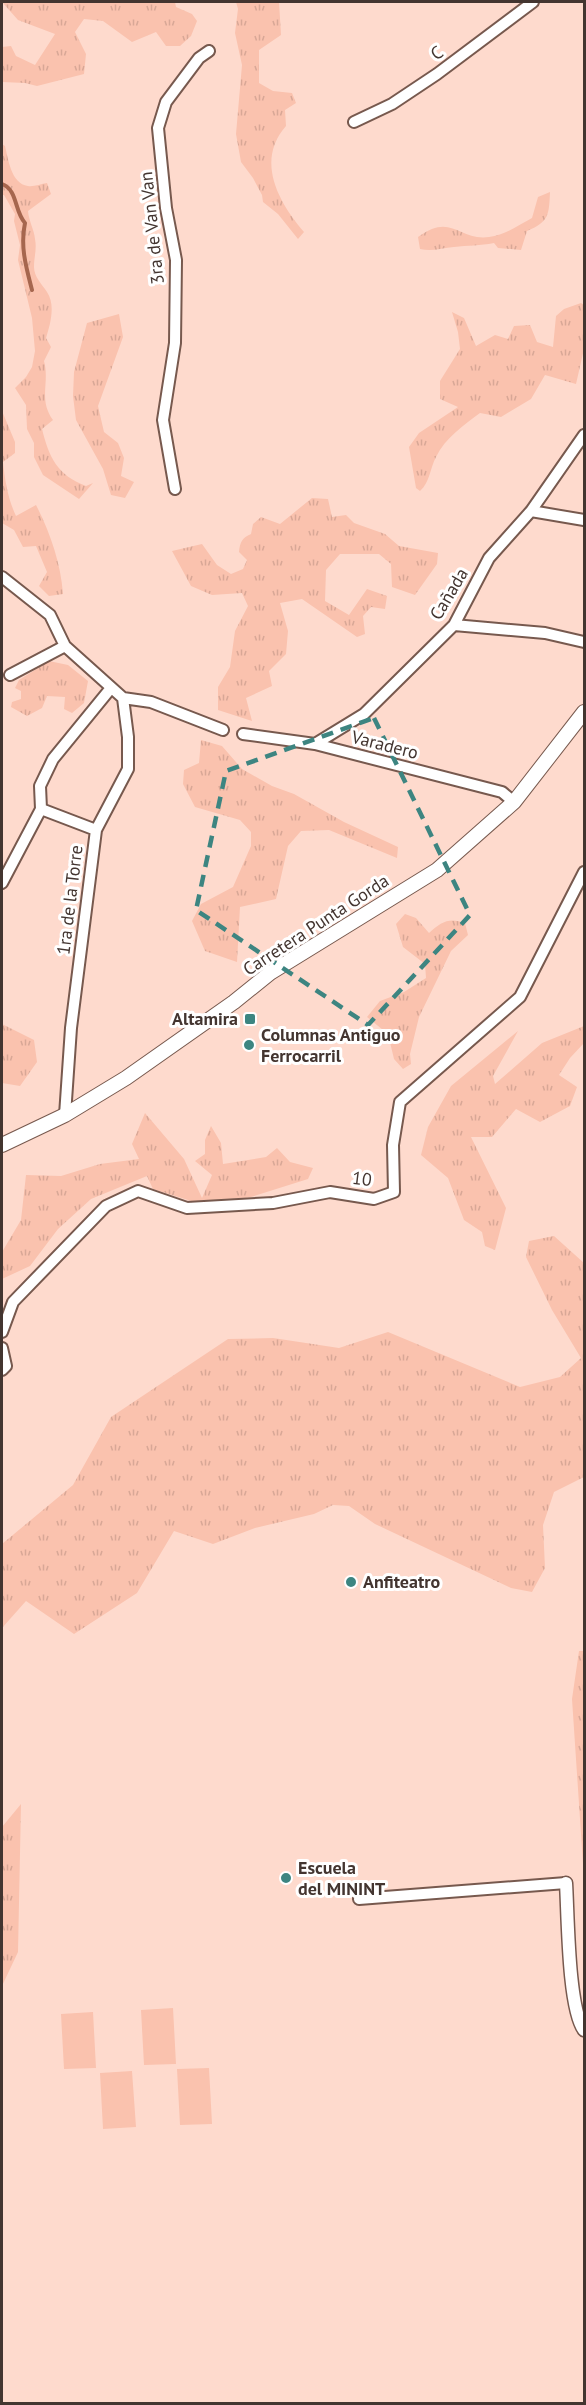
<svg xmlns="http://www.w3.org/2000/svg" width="586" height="2405" font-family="'PT Sans',sans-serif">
<defs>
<pattern id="grass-tufts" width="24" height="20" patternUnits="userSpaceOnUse" patternTransform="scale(1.5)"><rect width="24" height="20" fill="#fac2ae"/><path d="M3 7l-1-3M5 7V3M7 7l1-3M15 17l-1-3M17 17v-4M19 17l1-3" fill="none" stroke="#d8a796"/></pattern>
</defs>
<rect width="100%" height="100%" fill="#fedacd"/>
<path fill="url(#grass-tufts)" d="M 2,2 L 175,2 L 176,7 L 192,14 L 197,21 L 191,36 L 180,46 L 166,46 L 156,32 L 132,42 L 103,21 L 84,19 L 75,32 L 86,54 L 84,74 L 37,86 L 25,83 L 2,82 L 2,47 L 11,46 L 16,56 L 35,65 L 55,34 L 18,20 Z
M 236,2 L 279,2 L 281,35 L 259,50 L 259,83 L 273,91 L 292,93 L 296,103 L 285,110 L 286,126 C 255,161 279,203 304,232 L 298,239 L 278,214 L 263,202 L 262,195 L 253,178 L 241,162 L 236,134 L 242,65 L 235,33 L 238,9 Z
M 2,144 L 5,146 C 8,158 11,184 28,186 C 33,187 41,184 47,183 L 51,194 L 28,211 C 29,222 34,229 35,239 C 37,249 34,257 34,267 C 34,277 42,284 47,292 C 56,305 50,325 46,338 L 51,347 L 44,361 C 50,383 38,399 53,420 L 42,429 C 49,457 57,475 86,486 L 93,483 L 79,499 L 43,475 L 34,457 L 34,443 L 27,429 L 26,405 L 15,388 L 26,377 L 32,367 L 35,351 L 32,318 L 18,260 L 20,245 L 14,221 L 15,214 L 4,195 L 2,195 Z
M 550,192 C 549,215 549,222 527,231 L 521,250 L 498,248 L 494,243 C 480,246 468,245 454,247 C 442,248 432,252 420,249 L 418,237 C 452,212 458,241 489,237 C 505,235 519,225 532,218 L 538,197 Z
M 581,303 L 584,305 L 584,349 L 576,384 L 545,375 L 531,399 L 501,417 L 480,413 C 464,425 445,438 436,457 C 430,468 430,482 420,491 L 416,488 L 409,447 L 419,433 L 458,407 L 440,399 L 440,381 L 460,349 L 458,332 L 452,312 L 464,318 L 476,346 L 495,335 L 508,339 L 514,326 L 530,325 L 537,342 L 553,347 L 556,316 L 564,309 Z
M 119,314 L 123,337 L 98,406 L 104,432 L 118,443 L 124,458 L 121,476 L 134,482 L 125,498 L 111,495 L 103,469 L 76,420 L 73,396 L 74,372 L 87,323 Z
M 2,411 L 15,442 L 15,453 L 3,462 C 5,481 8,499 16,516 L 36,505 C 50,532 61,564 63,594 L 49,596 L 39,586 L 47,572 L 36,546 L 23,547 L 14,530 L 2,523 Z
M 312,498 L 328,499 L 332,517 L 346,515 L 354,523 L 385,534 L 399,546 L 438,553 L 437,564 L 415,595 L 392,587 L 391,564 L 379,554 L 340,554 L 326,570 L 325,601 L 349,615 L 367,589 L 387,596 L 385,609 L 371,607 L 363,616 L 365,634 L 357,637 L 302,599 L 280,603 L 288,631 L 286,654 L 269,671 L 272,686 L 246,698 L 252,721 L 218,710 L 218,687 L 230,667 L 235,631 L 248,606 L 242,593 L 212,595 L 191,586 L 172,551 L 202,544 L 217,565 L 231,574 L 243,569 L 247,560 L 239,552 C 240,542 242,538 251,534 L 253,524 L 261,517 L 280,524 Z
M 49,661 L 68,665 L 88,681 L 84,703 L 72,713 L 64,709 L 65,697 L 47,696 L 42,708 L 27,716 L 11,707 L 12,702 L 21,699 L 21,691 L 15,688 L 19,680 Z
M 201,740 L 222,746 L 242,769 L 272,786 L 294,794 L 344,822 L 398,847 L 397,858 L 329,830 L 301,831 L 288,846 L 276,899 L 240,907 L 237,962 L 205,951 L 192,921 L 201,904 L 233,887 L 251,846 L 251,832 L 240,820 L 195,807 L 183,784 L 184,770 L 199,763 Z
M 405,914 L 416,918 L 429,933 C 441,922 449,917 465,923 L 468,935 L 451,951 L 419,1017 L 410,1054 L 411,1064 L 403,1069 L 394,1059 L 388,1034 L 367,1017 L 380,1001 L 404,992 L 426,978 L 425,964 L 403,947 L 396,924 Z
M 2,1024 L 34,1040 L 37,1062 L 20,1086 L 2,1083 Z
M 584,1026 L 584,1043 L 570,1058 L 559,1075 L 577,1087 L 570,1106 L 540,1122 L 516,1109 L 492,1137 L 471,1137 L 506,1208 L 495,1250 L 485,1246 L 482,1232 L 464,1220 L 448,1178 L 421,1155 L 428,1127 L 451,1086 L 518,1031 L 493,1076 L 495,1084 L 542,1043 Z
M 145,1113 L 184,1159 L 202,1198 L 212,1175 L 195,1161 L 205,1154 L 205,1140 L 211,1126 L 221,1143 L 223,1164 L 266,1157 L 277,1148 L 290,1162 L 313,1168 L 308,1179 L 251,1197 L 204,1205 L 153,1189 L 147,1176 L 91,1199 L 58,1229 L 30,1266 L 2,1279 L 2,1252 L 21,1220 L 26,1175 L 61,1176 L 100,1164 L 139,1159 L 132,1144 Z
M 554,1236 L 584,1263 L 584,1477 L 554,1492 L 543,1525 L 545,1568 L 532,1592 L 511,1588 L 375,1524 L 349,1506 L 333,1505 L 314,1514 L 255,1528 L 213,1544 L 174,1531 L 137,1593 L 74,1634 L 26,1601 L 2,1628 L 2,1544 L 73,1485 L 111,1417 L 228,1339 L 273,1338 L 339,1348 L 388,1332 L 520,1387 L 560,1377 L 581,1358 L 552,1310 L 526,1257 L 529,1241 Z
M 579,1651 L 584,1651 L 584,1879 L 572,1699 Z
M 21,1804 L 18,1952 L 2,1986 L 2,1827 Z"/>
<path fill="#fac2ae" d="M 173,2008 L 176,2064 L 144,2065 L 141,2010 Z
M 93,2012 L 96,2068 L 64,2069 L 61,2014 Z
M 209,2068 L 212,2124 L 180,2125 L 177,2069 Z
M 132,2071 L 136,2127 L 103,2129 L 100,2073 Z"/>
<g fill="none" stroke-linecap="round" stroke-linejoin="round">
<path stroke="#a6664e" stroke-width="4" d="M 2,184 C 18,190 14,211 25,223 C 20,246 26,267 32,290"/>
<g stroke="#77594e" stroke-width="14">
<path id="minor" d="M 354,122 L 392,104 L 437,74 L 533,2
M 175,489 L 163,420 L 175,343 L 176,260 L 166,208 L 158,128 L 166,102 L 199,58 L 209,51
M 531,511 L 584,520
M 2,577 L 50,615 L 65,646 L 123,698 L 151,702 L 223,730
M 454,625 L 545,633 L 584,642
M 10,675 L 65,646
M 243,734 L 315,744 L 502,792 L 514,802
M 315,744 L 364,714 L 454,625 L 489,558 L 531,511 L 584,435
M 41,809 L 96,830
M 2,883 L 41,809 L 40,786 L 53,759 L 111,688
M 65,1115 L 71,1028 L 96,830 L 128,769 L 128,737 L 123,698
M 2,1332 L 13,1302 L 106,1206 L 138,1191 L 187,1208 L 273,1203 L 330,1192 L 374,1199 L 394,1192 L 393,1145 L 400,1102 L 520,997 L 584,872
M 2,1348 L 6,1366 L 2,1370
M 359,1899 L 566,1883"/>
</g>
<g stroke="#77594e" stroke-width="15">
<path id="tertiary" d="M 566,1883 C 568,1915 568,2008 584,2030"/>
</g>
<g stroke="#77594e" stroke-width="16">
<path id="secondary" d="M 2,1145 L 65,1115 L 126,1078 L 234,1002 L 270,973 L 437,870 L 514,802 L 584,712"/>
</g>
<use href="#minor" stroke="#fff" stroke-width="10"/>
<use href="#tertiary" stroke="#fff" stroke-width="12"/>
<use href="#secondary" stroke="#fff" stroke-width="14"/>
</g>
<path fill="none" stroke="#3d8581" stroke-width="4.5" stroke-dasharray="12 8" stroke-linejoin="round" d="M 374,718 L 470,915 L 368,1025 L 196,910 L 226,771 Z"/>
<g fill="#3d8581" stroke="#fff" stroke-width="2">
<rect x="244" y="1013" width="12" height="12" rx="3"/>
<circle cx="249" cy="1045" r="6"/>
<circle cx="351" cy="1582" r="6"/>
<circle cx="286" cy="1878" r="6"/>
</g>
<g text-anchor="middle" stroke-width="6" stroke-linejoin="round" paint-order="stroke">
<g font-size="18" fill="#433530" stroke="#fff">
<text transform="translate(437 53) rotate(-36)" y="6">C</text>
<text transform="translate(152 228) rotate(-96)" y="6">3ra de Van Van</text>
<text transform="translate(449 594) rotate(-59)" y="6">Cañada</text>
<text transform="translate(385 745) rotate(14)" y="6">Varadero</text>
<text transform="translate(70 900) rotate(-83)" y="6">1ra de la Torre</text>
<text transform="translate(316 925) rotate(-33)" y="6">Carretera Punta Gorda</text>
<text transform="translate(362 1179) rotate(7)" y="6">10</text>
</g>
<g font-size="18" font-weight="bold" fill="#433530" stroke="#fff" text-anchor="start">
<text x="238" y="1025" text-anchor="end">Altamira</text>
<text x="261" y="1041">Columnas Antiguo<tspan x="261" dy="21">Ferrocarril</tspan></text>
<text x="363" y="1588">Anfiteatro</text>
<text x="298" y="1874">Escuela<tspan x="298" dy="21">del MININT</tspan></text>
</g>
</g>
<rect width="586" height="2405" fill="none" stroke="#433530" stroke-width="6"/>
</svg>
